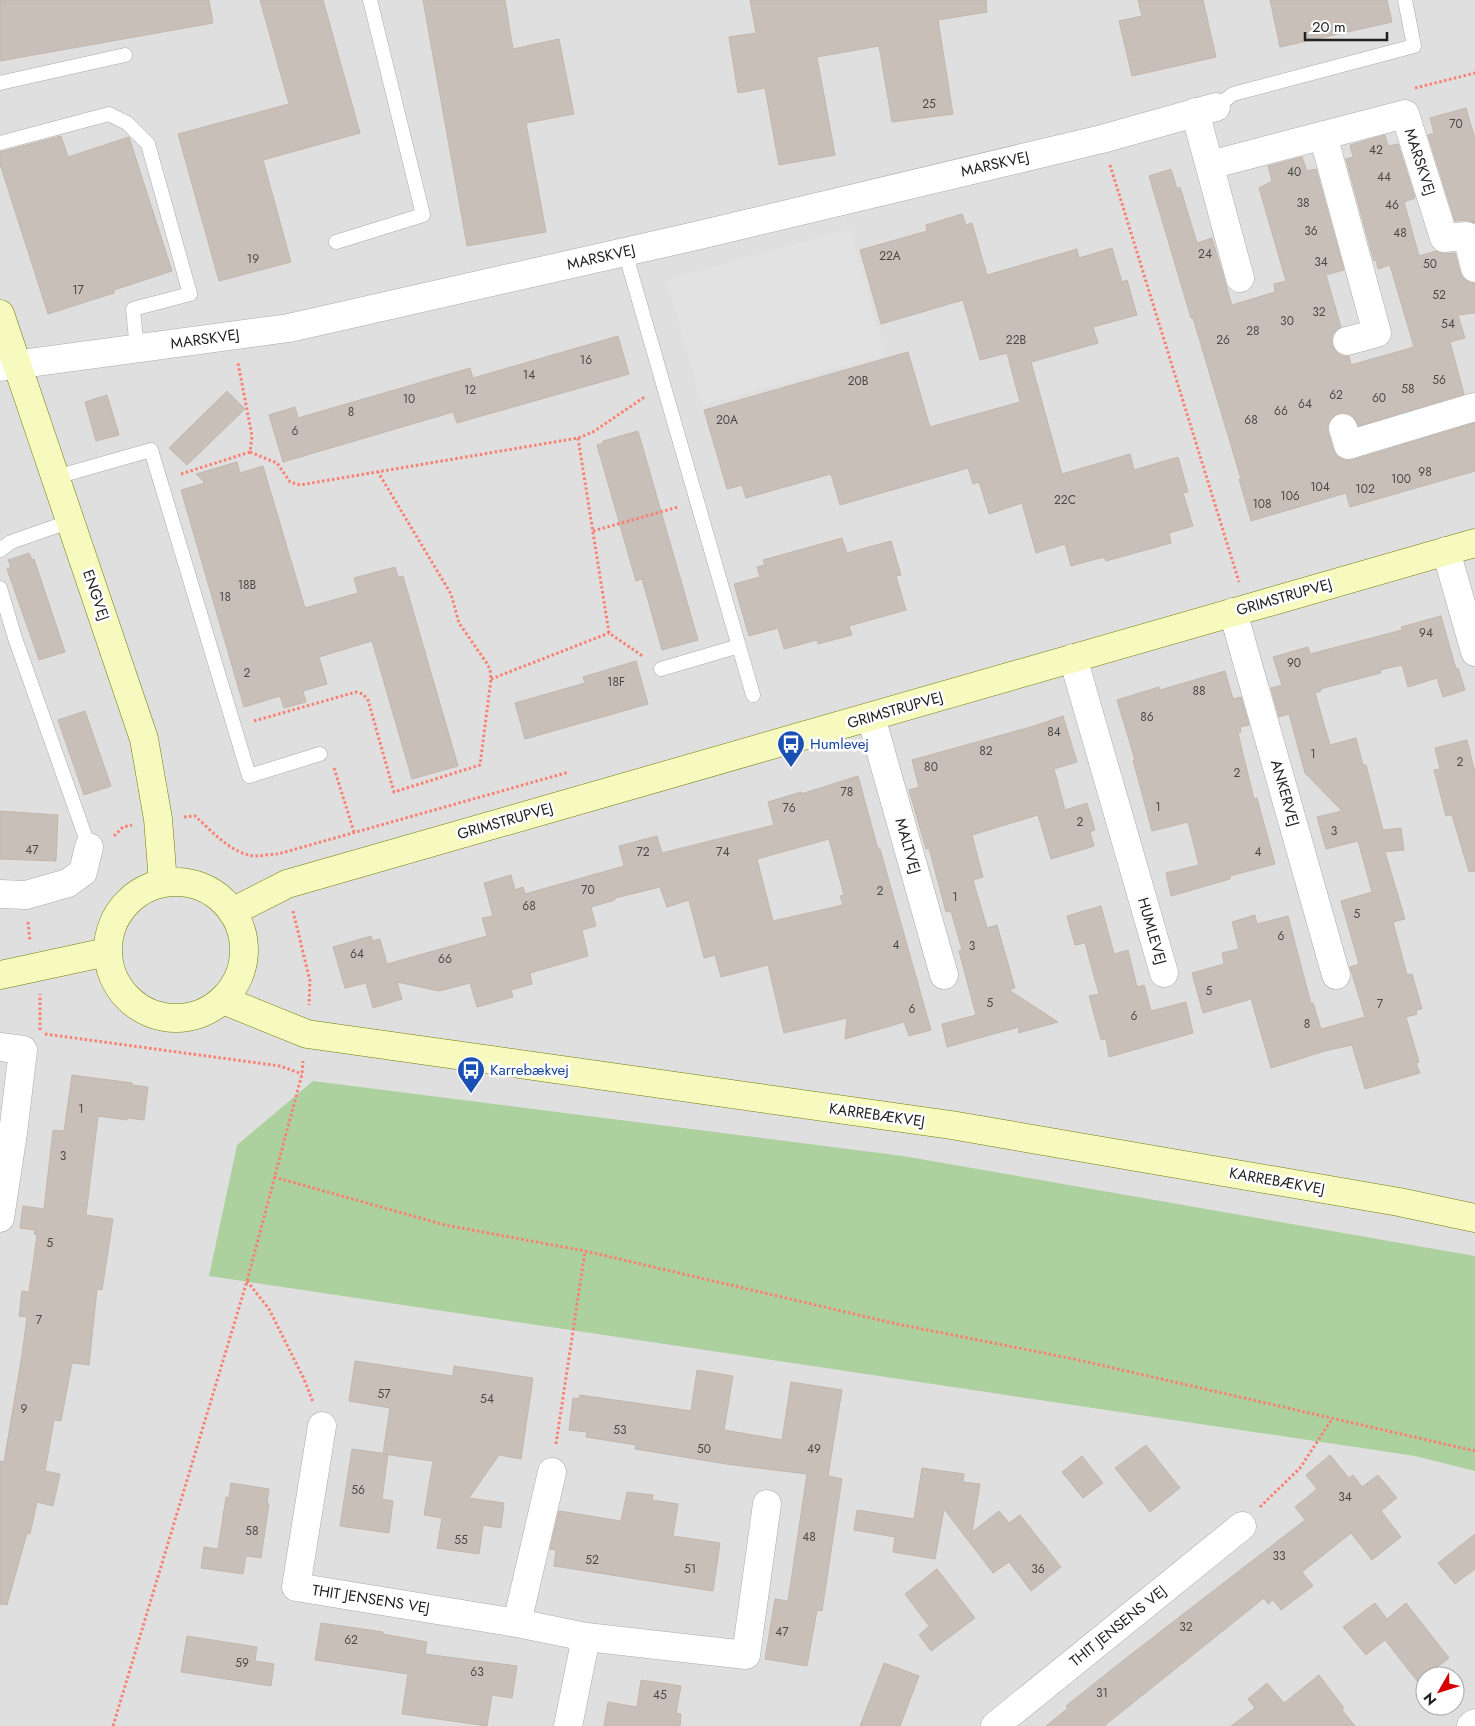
<svg xmlns="http://www.w3.org/2000/svg" width="1475" height="1726" font-family="Jost,sans-serif">
<rect width="100%" height="100%" fill="#f2efe9"/>
<path fill="#e0dfdf" fill-rule="evenodd" d="M 0,0 L 1475,0 L 1475,1726 L 0,1726 ZM 1425,1676 L 1455,1676 L 1455,1706 L 1425,1706 Z"/>
<path fill="#add19e" d="M 313,1081 L 903,1156 L 1475,1256 L 1475,1471 L 1415,1456 L 209,1276 L 237,1145 Z"/>
<path fill="#e2e2e2" d="M 850,229 L 885,355 L 702,405 L 667,280 Z"/>
<path fill="#c7bfb8" stroke="#c4b6ab" fill-rule="evenodd" d="M 0,0 L 209,0 L 213,23 L 0,61 Z
M 260,0 L 323,0 L 360,133 L 263,160 L 291,262 L 219,281 L 178,134 L 289,104 Z
M 423,0 L 505,0 L 513,49 L 559,39 L 574,114 L 526,123 L 546,232 L 467,246 Z
M 750,0 L 986,0 L 987,12 L 938,20 L 953,114 L 892,122 L 879,46 L 817,57 L 835,155 L 779,165 L 765,88 L 738,93 L 729,37 L 756,33 Z
M 1138,0 L 1203,0 L 1216,57 L 1132,76 L 1119,21 L 1142,16 Z
M 1270,0 L 1387,0 L 1392,22 L 1280,47 Z
M 1466,108 L 1475,139 L 1475,223 L 1466,220 L 1455,221 L 1428,135 L 1434,133 L 1430,118 Z
M 1385,135 L 1388,146 L 1398,144 L 1415,198 L 1404,202 L 1419,256 L 1436,251 L 1445,254 L 1455,253 L 1460,272 L 1463,278 L 1470,283 L 1475,283 L 1475,313 L 1458,315 L 1465,338 L 1450,342 L 1464,394 L 1359,426 L 1353,416 L 1347,413 L 1339,413 L 1331,418 L 1328,425 L 1328,432 L 1333,449 L 1337,456 L 1344,460 L 1352,460 L 1475,423 L 1475,471 L 1350,507 L 1346,493 L 1251,521 L 1239,479 L 1241,479 L 1193,318 L 1191,318 L 1149,176 L 1171,169 L 1177,189 L 1180,187 L 1197,243 L 1212,238 L 1232,305 L 1275,292 L 1274,284 L 1286,281 L 1259,188 L 1272,181 L 1268,166 L 1302,157 L 1307,171 L 1316,169 L 1344,270 L 1326,275 L 1341,327 L 1336,330 L 1332,336 L 1332,345 L 1336,352 L 1342,356 L 1349,356 L 1351,365 L 1414,347 L 1390,265 L 1378,269 L 1376,260 L 1374,261 L 1346,159 L 1353,157 L 1350,145 Z
M 61,136 L 68,157 L 129,137 L 172,271 L 114,290 L 114,293 L 48,314 L 0,164 L 0,152 Z
M 962,214 L 966,225 L 972,223 L 987,275 L 1077,249 L 1079,258 L 1112,248 L 1122,282 L 1127,280 L 1137,315 L 1093,327 L 1098,343 L 1031,362 L 1062,474 L 1130,454 L 1134,470 L 1178,457 L 1188,492 L 1183,493 L 1193,526 L 1169,533 L 1171,543 L 1106,561 L 1104,557 L 1071,566 L 1065,544 L 1036,553 L 1022,503 L 989,514 L 979,482 L 973,484 L 968,468 L 840,505 L 831,474 L 746,498 L 742,485 L 727,489 L 704,410 L 908,352 L 930,427 L 1020,402 L 1007,353 L 980,360 L 963,300 L 881,324 L 860,250 L 927,231 L 926,225 Z
M 618,336 L 629,374 L 457,423 L 453,412 L 283,462 L 269,415 L 295,407 L 298,418 L 470,368 L 473,378 Z
M 227,391 L 245,409 L 187,465 L 169,448 Z
M 107,395 L 119,435 L 96,441 L 85,402 Z
M 638,431 L 698,640 L 662,650 L 642,579 L 636,581 L 597,445 L 603,443 L 603,441 Z
M 237,462 L 240,473 L 263,466 L 305,608 L 358,593 L 354,578 L 395,567 L 398,577 L 403,576 L 458,766 L 412,779 L 372,641 L 319,657 L 327,684 L 303,691 L 306,702 L 284,708 L 280,696 L 244,707 L 181,490 L 205,483 L 196,474 Z
M 842,538 L 847,553 L 891,541 L 901,575 L 896,576 L 906,610 L 849,626 L 852,635 L 818,644 L 817,640 L 784,649 L 778,628 L 749,636 L 734,584 L 760,577 L 757,567 L 765,565 L 763,560 Z
M 29,553 L 32,560 L 34,559 L 65,652 L 39,660 L 7,569 L 11,567 L 8,560 Z
M 1441,616 L 1456,669 L 1458,668 L 1465,690 L 1443,697 L 1437,678 L 1408,687 L 1402,665 L 1380,670 L 1381,673 L 1320,689 L 1321,691 L 1315,693 L 1330,745 L 1356,738 L 1363,765 L 1366,765 L 1383,830 L 1401,828 L 1404,850 L 1385,852 L 1405,919 L 1393,922 L 1407,975 L 1412,974 L 1422,1009 L 1416,1010 L 1417,1014 L 1406,1017 L 1419,1062 L 1416,1063 L 1420,1073 L 1365,1089 L 1352,1045 L 1325,1051 L 1271,1068 L 1251,999 L 1203,1013 L 1192,973 L 1224,964 L 1222,953 L 1239,949 L 1232,922 L 1255,915 L 1257,924 L 1288,916 L 1311,1004 L 1313,1003 L 1321,1029 L 1365,1017 L 1350,967 L 1359,964 L 1341,901 L 1372,892 L 1358,841 L 1326,849 L 1317,817 L 1342,811 L 1305,773 L 1289,714 L 1279,717 L 1271,688 L 1282,685 L 1273,657 L 1308,647 L 1310,654 L 1402,630 L 1401,627 Z
M 636,661 L 648,704 L 525,739 L 515,703 L 585,683 L 583,677 Z
M 1225,671 L 1233,699 L 1241,697 L 1249,725 L 1240,727 L 1241,732 L 1238,733 L 1254,799 L 1257,798 L 1275,864 L 1230,876 L 1230,879 L 1171,896 L 1166,873 L 1199,865 L 1188,822 L 1152,831 L 1133,760 L 1135,760 L 1117,700 L 1159,687 L 1160,690 Z
M 85,711 L 111,786 L 84,795 L 58,720 Z
M 1063,716 L 1077,762 L 1054,769 L 1065,810 L 1087,803 L 1095,830 L 1090,832 L 1094,846 L 1051,859 L 1038,815 L 972,835 L 983,877 L 973,880 L 987,928 L 997,925 L 1015,988 L 1009,990 L 1058,1022 L 1018,1033 L 1019,1027 L 947,1047 L 942,1024 L 976,1015 L 959,951 L 962,950 L 951,911 L 946,912 L 929,848 L 926,849 L 909,790 L 919,787 L 912,760 L 1034,726 Z
M 1467,740 L 1475,773 L 1475,871 L 1469,872 L 1452,815 L 1446,816 L 1434,770 L 1440,769 L 1435,748 Z
M 858,776 L 878,849 L 880,849 L 931,1030 L 909,1036 L 904,1022 L 845,1039 L 847,1018 L 784,1033 L 768,965 L 721,977 L 715,955 L 704,958 L 689,900 L 667,907 L 660,887 L 615,898 L 615,900 L 591,907 L 596,926 L 582,930 L 588,956 L 530,973 L 532,984 L 511,990 L 513,997 L 477,1007 L 470,983 L 439,991 L 397,982 L 402,999 L 373,1008 L 366,983 L 345,988 L 333,947 L 371,936 L 373,941 L 380,939 L 387,964 L 487,936 L 482,918 L 493,916 L 484,883 L 511,875 L 515,890 L 523,887 L 525,894 L 624,866 L 619,846 L 657,836 L 662,853 L 774,825 L 768,802 L 801,792 L 801,794 ZM 829,839 L 844,895 L 840,896 L 843,905 L 773,921 L 757,859 Z
M 0,811 L 58,815 L 56,861 L 0,859 Z
M 1101,906 L 1114,954 L 1128,950 L 1137,987 L 1144,985 L 1151,1011 L 1186,1002 L 1193,1033 L 1109,1057 L 1106,1039 L 1101,1040 L 1089,996 L 1099,994 L 1085,943 L 1075,945 L 1067,916 Z
M 72,1075 L 132,1083 L 132,1085 L 148,1087 L 144,1120 L 127,1118 L 127,1120 L 98,1116 L 86,1215 L 113,1219 L 102,1290 L 97,1289 L 89,1365 L 72,1363 L 61,1421 L 54,1420 L 45,1471 L 60,1474 L 53,1506 L 37,1502 L 30,1534 L 27,1533 L 7,1605 L 0,1604 L 0,1461 L 4,1462 L 22,1355 L 27,1317 L 19,1316 L 22,1291 L 29,1292 L 37,1235 L 34,1234 L 35,1230 L 20,1228 L 23,1206 L 44,1209 L 53,1130 L 64,1131 Z
M 355,1361 L 453,1376 L 454,1366 L 533,1378 L 521,1459 L 499,1455 L 469,1498 L 504,1503 L 501,1528 L 483,1525 L 479,1554 L 437,1548 L 442,1518 L 424,1515 L 433,1461 L 383,1454 L 390,1408 L 349,1401 Z
M 697,1370 L 733,1376 L 724,1430 L 782,1440 L 791,1382 L 842,1390 L 828,1476 L 842,1479 L 822,1611 L 817,1610 L 807,1666 L 765,1659 L 775,1599 L 788,1601 L 807,1474 L 726,1464 L 635,1449 L 636,1445 L 586,1437 L 587,1432 L 569,1430 L 573,1398 L 579,1399 L 580,1395 L 691,1411 Z
M 1146,1445 L 1180,1488 L 1150,1512 L 1115,1468 Z
M 352,1449 L 388,1454 L 382,1499 L 393,1501 L 389,1533 L 340,1526 Z
M 1330,1455 L 1349,1478 L 1353,1475 L 1362,1487 L 1378,1475 L 1397,1498 L 1381,1511 L 1401,1537 L 1372,1560 L 1351,1533 L 1302,1572 L 1313,1586 L 1281,1610 L 1273,1600 L 1268,1604 L 1264,1598 L 1104,1726 L 1046,1726 L 1068,1708 L 1066,1706 L 1125,1659 L 1305,1520 L 1295,1507 L 1317,1489 L 1306,1475 Z
M 1082,1456 L 1103,1483 L 1083,1498 L 1062,1472 Z
M 922,1468 L 964,1474 L 963,1482 L 980,1484 L 972,1532 L 999,1511 L 1009,1523 L 1020,1515 L 1061,1567 L 1031,1591 L 1009,1562 L 993,1573 L 944,1509 L 935,1559 L 893,1552 L 895,1537 L 854,1530 L 857,1510 L 914,1519 Z
M 231,1483 L 269,1489 L 267,1503 L 269,1504 L 261,1558 L 246,1556 L 243,1574 L 201,1568 L 204,1547 L 218,1549 L 226,1497 L 229,1498 Z
M 627,1492 L 653,1495 L 652,1500 L 678,1504 L 673,1536 L 720,1543 L 713,1591 L 554,1566 L 556,1550 L 550,1549 L 559,1511 L 621,1521 Z
M 1475,1534 L 1475,1569 L 1455,1584 L 1438,1563 Z
M 937,1569 L 975,1618 L 931,1651 L 919,1635 L 929,1626 L 905,1594 Z
M 1375,1603 L 1387,1619 L 1406,1603 L 1449,1658 L 1418,1682 L 1385,1640 L 1366,1655 L 1343,1627 Z
M 321,1623 L 383,1632 L 383,1634 L 427,1642 L 425,1654 L 517,1666 L 512,1698 L 492,1695 L 487,1726 L 402,1714 L 408,1674 L 315,1660 Z
M 187,1636 L 257,1647 L 255,1661 L 274,1664 L 271,1686 L 181,1672 Z
M 884,1663 L 919,1676 L 900,1726 L 860,1726 Z
M 1319,1675 L 1344,1708 L 1342,1710 L 1355,1726 L 1231,1726 L 1255,1708 L 1248,1699 L 1267,1683 L 1284,1703 Z
M 641,1680 L 681,1686 L 676,1713 L 681,1714 L 680,1726 L 604,1726 L 608,1702 L 637,1707 Z"/>
<g fill="none" stroke-linecap="round" stroke-linejoin="round">
<g stroke="#a9a9a9" stroke-width="15">
<path id="lane" d="M 0,83 L 125,55
M 1216,107 L 1233,94 L 1414,46 L 1405,0
M 0,143 L 109,114 L 127,123 L 148,144 L 190,294 L 133,309 L 137,349
M 336,242 L 423,215 L 370,0
M 625,252 L 753,695
M 56,477 L 151,450 L 249,776 L 320,754
M 0,550 L 11,542 L 71,521
M 0,588 L 15,638 L 89,847
M 661,669 L 739,646"/>
</g>
<g stroke="#a9a9a9" stroke-width="29">
<path id="street" d="M 1195,112 L 1240,278
M 1323,135 L 1377,333 L 1347,341
M 1210,165 L 1405,114 L 1444,238 L 1467,236 L 1475,268
M 0,367 L 289,328 L 691,237 L 1102,139 L 1216,107
M 1343,428 L 1348,445 L 1475,407
M 1446,551 L 1475,652
M 1233,612 L 1336,975
M 1073,658 L 1164,973
M 871,717 L 944,975
M 0,894 L 26,895 L 68,883 L 83,872 L 89,847
M 0,1047 L 23,1050 L 13,1133 L 0,1218
M 322,1426 L 296,1587 L 517,1623 L 586,1637 L 568,1726
M 517,1623 L 552,1472
M 586,1637 L 746,1655 L 767,1504
M 995,1726 L 1242,1526
M 1471,1726 L 1475,1723"/>
</g>
<g stroke="#707d05" stroke-width="29">
<path id="secondary" d="M 0,314 L 144,739 L 158,819 L 163,883
M108 950a68 68 0 1 1 136 0a68 68 0 1 1-136 0Z
M 232,912 L 287,884 L 1475,543
M 0,975 L 107,952
M 223,1000 L 307,1034 L 951,1125 L 1399,1202 L 1475,1218"/>
</g>
<path stroke="#fa8072" stroke-width="3" stroke-dasharray="2.5 2.5" stroke-linecap="butt" d="M 1415,88 L 1475,73
M 1110,165 L 1239,582
M 578,438 L 609,633 L 644,657
M 250,452 L 277,463 L 290,482 L 300,485 L 578,438 L 593,432 L 646,396
M 181,474 L 250,452 L 252,436 L 238,363
M 593,531 L 678,507
M 491,679 L 609,633
M 254,721 L 356,692 L 363,694 L 368,700 L 394,792 L 480,765 L 491,679 L 490,669 L 486,662 L 459,623 L 451,594 L 378,472
M 334,768 L 354,832
M 184,817 L 195,816 C 212,831 230,853 254,856 C 262,856 271,854 278,854 L 569,772
M 114,836 L 123,827 L 132,825
M 293,911 L 310,981 L 309,1005
M 28,922 L 30,941
M 40,1030 L 40,994
M 45,1034 L 280,1066 L 302,1074
M 274,1177 L 445,1225 L 585,1251 L 897,1324 L 1074,1359 L 1475,1451
M 247,1281 L 269,1309 L 304,1379 L 313,1402
M 556,1444 L 585,1251
M 1260,1507 L 1300,1468 L 1332,1419
M 113,1726 L 247,1281 L 302,1074 L 303,1061"/>
<use href="#lane" stroke="#fff" stroke-width="14"/>
<use href="#street" stroke="#fff" stroke-width="28"/>
<use href="#secondary" stroke="#f7fabf" stroke-width="28"/>
</g>
<defs>
<g id="bus-pin" transform="scale(1.4375)"><path d="M0 17L-7.5 6A9.5 9.5 0 1 1 7.5 6Z" fill="#1a4fb4" stroke="#fff"/><path d="M-5-6H5V4H4V6H2V4H-2V6H-4V4H-5ZM-3.5-4V0h7V-4ZM-3.5 1.2v1.5H-2V1.2ZM2 1.2v1.5H3.5V1.2Z" fill="#fff"/></g>
</defs>
<g fill-rule="evenodd">
<use href="#bus-pin" x="791" y="744"/>
<use href="#bus-pin" x="471" y="1070"/>
</g>
<g text-anchor="middle" stroke-width="5" stroke-linejoin="round" paint-order="stroke">
<g font-size="12" fill="#4b4948">
<text x="929" y="108">25</text>
<text x="1456" y="128">70</text>
<text x="1376" y="154">42</text>
<text x="1294" y="176">40</text>
<text x="1384" y="181">44</text>
<text x="1303" y="207">38</text>
<text x="1392" y="209">46</text>
<text x="1311" y="235">36</text>
<text x="1400" y="237">48</text>
<text x="1205" y="258">24</text>
<text x="890" y="260">22A</text>
<text x="253" y="263">19</text>
<text x="1321" y="266">34</text>
<text x="1430" y="268">50</text>
<text x="78" y="294">17</text>
<text x="1439" y="299">52</text>
<text x="1319" y="316">32</text>
<text x="1287" y="325">30</text>
<text x="1448" y="328">54</text>
<text x="1253" y="335">28</text>
<text x="1016" y="344">22B</text>
<text x="1223" y="344">26</text>
<text x="586" y="364">16</text>
<text x="529" y="379">14</text>
<text x="1439" y="384">56</text>
<text x="858" y="385">20B</text>
<text x="1408" y="393">58</text>
<text x="470" y="394">12</text>
<text x="1336" y="399">62</text>
<text x="1379" y="402">60</text>
<text x="409" y="403">10</text>
<text x="1305" y="408">64</text>
<text x="1281" y="415">66</text>
<text x="351" y="416">8</text>
<text x="727" y="424">20A</text>
<text x="1251" y="424">68</text>
<text x="295" y="435">6</text>
<text x="1425" y="476">98</text>
<text x="1401" y="483">100</text>
<text x="1320" y="491">104</text>
<text x="1365" y="493">102</text>
<text x="1290" y="500">106</text>
<text x="1065" y="504">22C</text>
<text x="1262" y="508">108</text>
<text x="247" y="589">18B</text>
<text x="225" y="601">18</text>
<text x="1426" y="637">94</text>
<text x="1294" y="667">90</text>
<text x="247" y="677">2</text>
<text x="616" y="686">18F</text>
<text x="1199" y="695">88</text>
<text x="1147" y="721">86</text>
<text x="1054" y="736">84</text>
<text x="986" y="755">82</text>
<text x="1313" y="758">1</text>
<text x="1460" y="766">2</text>
<text x="931" y="771">80</text>
<text x="1237" y="777">2</text>
<text x="847" y="796">78</text>
<text x="1158" y="811">1</text>
<text x="789" y="812">76</text>
<text x="1080" y="826">2</text>
<text x="1334" y="835">3</text>
<text x="32" y="854">47</text>
<text x="643" y="856">72</text>
<text x="723" y="856">74</text>
<text x="1258" y="856">4</text>
<text x="588" y="894">70</text>
<text x="880" y="895">2</text>
<text x="955" y="901">1</text>
<text x="529" y="910">68</text>
<text x="1357" y="918">5</text>
<text x="1281" y="940">6</text>
<text x="896" y="949">4</text>
<text x="972" y="950">3</text>
<text x="357" y="958">64</text>
<text x="445" y="963">66</text>
<text x="1209" y="995">5</text>
<text x="990" y="1007">5</text>
<text x="1380" y="1008">7</text>
<text x="912" y="1013">6</text>
<text x="1134" y="1020">6</text>
<text x="1307" y="1028">8</text>
<text x="81" y="1113">1</text>
<text x="63" y="1160">3</text>
<text x="50" y="1247">5</text>
<text x="39" y="1324">7</text>
<text x="384" y="1398">57</text>
<text x="487" y="1403">54</text>
<text x="24" y="1413">9</text>
<text x="620" y="1434">53</text>
<text x="704" y="1453">50</text>
<text x="814" y="1453">49</text>
<text x="358" y="1494">56</text>
<text x="1345" y="1501">34</text>
<text x="252" y="1535">58</text>
<text x="809" y="1541">48</text>
<text x="461" y="1544">55</text>
<text x="1279" y="1560">33</text>
<text x="592" y="1564">52</text>
<text x="690" y="1573">51</text>
<text x="1038" y="1573">36</text>
<text x="1186" y="1631">32</text>
<text x="782" y="1636">47</text>
<text x="351" y="1644">62</text>
<text x="242" y="1667">59</text>
<text x="477" y="1676">63</text>
<text x="1102" y="1697">31</text>
<text x="660" y="1699">45</text>
</g>
<g font-size="15" fill="#222" stroke="#fff">
<text transform="translate(1420 162) rotate(72)" y="5">MARSKVEJ</text>
<text transform="translate(995 164) rotate(-13)" y="5">MARSKVEJ</text>
<text transform="translate(601 257) rotate(-13)" y="5">MARSKVEJ</text>
<text transform="translate(205 339) rotate(-8)" y="5">MARSKVEJ</text>
<text transform="translate(96 595) rotate(71)" y="5">ENGVEJ</text>
<text transform="translate(1284 597) rotate(-16)" y="5">GRIMSTRUPVEJ</text>
<text transform="translate(895 710) rotate(-16)" y="5">GRIMSTRUPVEJ</text>
<text transform="translate(1285 793) rotate(74)" y="5">ANKERVEJ</text>
<text transform="translate(505 821) rotate(-16)" y="5">GRIMSTRUPVEJ</text>
<text transform="translate(908 846) rotate(74)" y="5">MALTVEJ</text>
<text transform="translate(1152 931) rotate(74)" y="5">HUMLEVEJ</text>
<text transform="translate(877 1115) rotate(8)" y="5">KARREBÆKVEJ</text>
<text transform="translate(1277 1181) rotate(10)" y="5">KARREBÆKVEJ</text>
<text transform="translate(371 1599) rotate(9)" y="5">THIT JENSENS VEJ</text>
<text transform="translate(1118 1626) rotate(-39)" y="5">THIT JENSENS VEJ</text>
</g>
<g font-size="15" fill="#164399" stroke="#fff" text-anchor="start">
<text x="810" y="749">Humlevej</text>
<text x="490" y="1075">Karrebækvej</text>
</g>
</g>
<g transform="translate(1440 1691) rotate(231)"><circle r="24" fill="#ffffff" stroke="#a7a7a7"/>
<path d="M0-4L9 19L0 12L-9 19Z" fill="#d40000"/>
<text y="-8" font-size="14" font-weight="bold" text-anchor="middle" fill="#222222">N</text>
</g>
<path d="M1305 32v8h82v-8" fill="none" stroke="#222222" stroke-width="2.5"/>
<text x="1312" y="32" font-size="15" fill="#222222" stroke="#ffffff" stroke-width="4" paint-order="stroke">20 m</text>
</svg>
